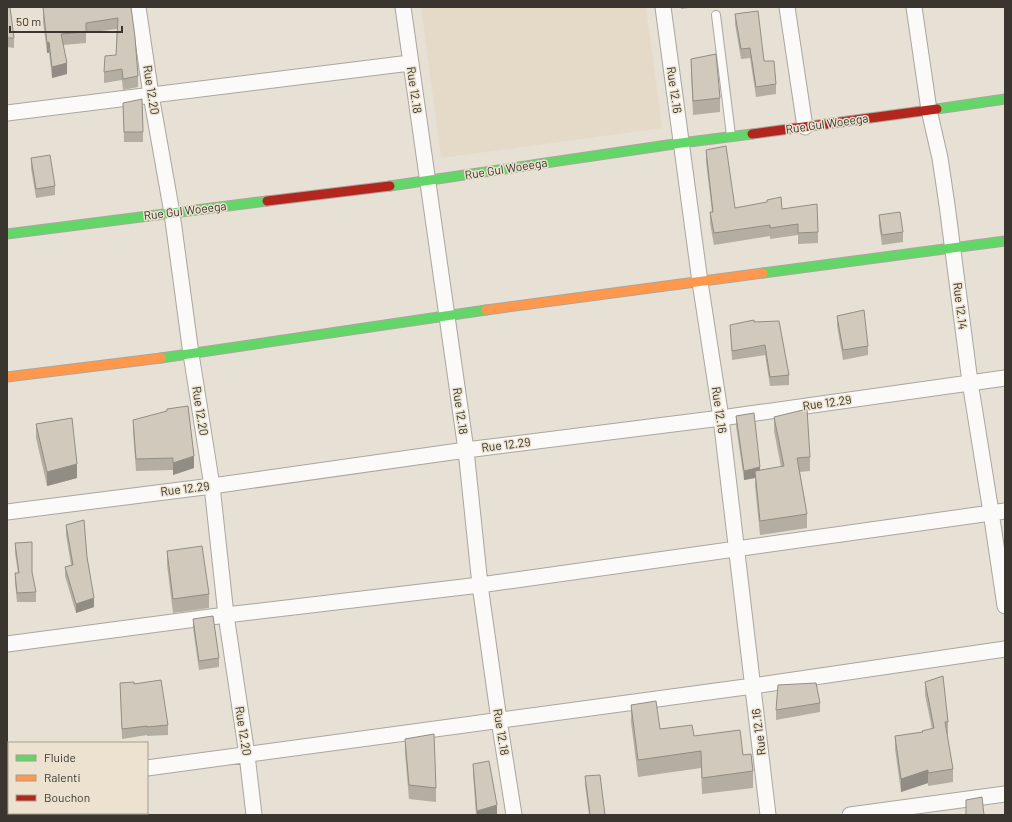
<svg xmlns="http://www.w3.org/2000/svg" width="1012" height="822" font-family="Barlow,sans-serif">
<rect width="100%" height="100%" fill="#e6e0d5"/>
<path fill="#e5dac7" d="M 421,7 L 646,7 L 662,128 L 441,158 Z"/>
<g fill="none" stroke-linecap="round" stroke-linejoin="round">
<g stroke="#aba69e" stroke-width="10">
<path id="lane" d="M 716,15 L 731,135"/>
</g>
<g stroke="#aba69e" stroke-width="17">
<path id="street" d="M 138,7 L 151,95 L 172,213 L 191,354 L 212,486 L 226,615 L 247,755 L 254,815
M 403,7 L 466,450 L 480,585 L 499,720 L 514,815
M 663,7 L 700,282 L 721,418 L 768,815
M 787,7 L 805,127
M 914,7 L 929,110 L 940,158 L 947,205 L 970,382 L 991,512 L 1005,606
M 7,113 L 410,63
M 7,512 L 212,486 L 466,450 L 721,418 L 1005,378
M 7,644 L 226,615 L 480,585 L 1005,511
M 147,768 L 753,686 L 1005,649
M 7,788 L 9,787
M 850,815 L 1005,794"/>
</g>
<g stroke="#aba69e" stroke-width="11">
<path id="fast" d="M 937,109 L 1005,99
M 390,186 L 681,143 L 752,134
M 7,234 L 267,201
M 763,273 L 1005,241
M 161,358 L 486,310"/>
</g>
<g stroke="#aba69e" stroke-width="11">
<path id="slow" d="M 486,310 L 763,273
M 7,377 L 161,358"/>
</g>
<g stroke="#aba69e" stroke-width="11">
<path id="jam" d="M 752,134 L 937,109
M 267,201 L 390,186"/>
</g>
<use href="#lane" stroke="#fbfaf9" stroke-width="8"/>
<use href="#street" stroke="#fbfaf9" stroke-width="15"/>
<use href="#fast" stroke="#63d668" stroke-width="9"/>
<use href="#slow" stroke="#ff974d" stroke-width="9"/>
<use href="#jam" stroke="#b3261e" stroke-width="9"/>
</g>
<path fill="#b4aea2" d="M 7,7 L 14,38 L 14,48 L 7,47 Z
M 43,7 L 131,7 L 138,76 L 138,87 L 123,90 L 122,80 L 104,83 L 104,72 L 116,55 L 117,29 L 86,33 L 86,43 L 63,45 L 67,74 L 52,78 L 49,53 L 47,53 L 43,22 Z
M 681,7 L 696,7 L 681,9 Z
M 735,14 L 764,61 L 776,84 L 776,94 L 756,97 L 750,58 L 741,59 L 735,24 Z
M 691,59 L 720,98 L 720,112 L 693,115 L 691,73 Z
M 123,103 L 143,132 L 143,142 L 124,142 Z
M 706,150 L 735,208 L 782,209 L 818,232 L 818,243 L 798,244 L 798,235 L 770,239 L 770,236 L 714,245 L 710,223 L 710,212 L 712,212 L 706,162 Z
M 31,158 L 55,186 L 55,195 L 36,198 L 31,168 Z
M 879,215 L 903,232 L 903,242 L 882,245 L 879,225 Z
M 837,316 L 868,346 L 868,355 L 843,360 L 837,326 Z
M 754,322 L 789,375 L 789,385 L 770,386 L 765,355 L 732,360 L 730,325 Z
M 736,416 L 760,471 L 781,467 L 774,431 L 774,417 L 810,457 L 810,471 L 800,472 L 807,514 L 807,528 L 760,535 L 755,486 L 755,478 L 744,480 L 736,426 Z
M 133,420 L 194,468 L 173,475 L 173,470 L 136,471 L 133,432 Z
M 36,424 L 77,478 L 47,486 L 36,438 Z
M 66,525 L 87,557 L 94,607 L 76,613 L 65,576 L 65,567 L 71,565 L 66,535 Z
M 15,543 L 36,592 L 36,602 L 17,602 L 15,583 L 15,573 L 18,573 L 15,553 Z
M 167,551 L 209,594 L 209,608 L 173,613 L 167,565 Z
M 193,619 L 219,658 L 219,667 L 199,670 L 193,628 Z
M 925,682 L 948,722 L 948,734 L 947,735 L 953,769 L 953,782 L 928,786 L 928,783 L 901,792 L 895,749 L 895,736 L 922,732 L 932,729 L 925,695 Z
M 120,683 L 134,684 L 168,725 L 168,735 L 147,736 L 147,735 L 122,739 Z
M 820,703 L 820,712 L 776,720 L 776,710 Z
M 631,705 L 660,729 L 694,736 L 743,755 L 753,771 L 753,788 L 702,794 L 701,768 L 638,777 L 631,722 Z
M 405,739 L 436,788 L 436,802 L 409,799 L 405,753 Z
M 473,764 L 497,814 L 495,815 L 476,815 L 473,774 Z
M 585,776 L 605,815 L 589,815 L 585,785 Z"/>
<path fill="#928d84" d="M 49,42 L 49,53 L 47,53 L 47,43 Z
M 67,63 L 67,74 L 52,78 L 52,67 Z
M 194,456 L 194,468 L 173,475 L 173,463 Z
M 77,464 L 77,478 L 47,486 L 47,472 Z
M 760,467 L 760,477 L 755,471 L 755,478 L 744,480 L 744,471 Z
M 94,598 L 94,607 L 76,613 L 76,604 Z
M 928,770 L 928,783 L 901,792 L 901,779 Z
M 497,805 L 497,814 L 495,815 L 477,815 L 477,811 Z"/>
<path fill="#d1cabc" stroke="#928d84" d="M 7,7 L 10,7 L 14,38 L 7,38 Z
M 43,7 L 131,7 L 135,37 L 138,76 L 123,79 L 122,69 L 104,72 L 105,56 L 116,55 L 118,18 L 86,23 L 86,32 L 61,34 L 67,63 L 52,67 L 49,42 L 47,43 Z
M 758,11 L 764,61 L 774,61 L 776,84 L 756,87 L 750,48 L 741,49 L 735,14 Z
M 716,54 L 720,98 L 693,101 L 691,59 Z
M 142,99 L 143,132 L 124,132 L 123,103 Z
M 726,146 L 735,208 L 767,202 L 767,200 L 781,197 L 782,209 L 817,204 L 818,232 L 798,233 L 798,224 L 770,228 L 770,225 L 714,233 L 710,212 L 713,212 L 706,150 Z
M 50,155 L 55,186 L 36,189 L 31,158 Z
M 900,212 L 903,232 L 882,235 L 879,215 Z
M 864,310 L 868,346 L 843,350 L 837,316 Z
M 754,320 L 754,322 L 779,321 L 789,375 L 770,377 L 765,345 L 732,351 L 730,325 Z
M 188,406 L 194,456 L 173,463 L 173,458 L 136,459 L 133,420 L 167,411 L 167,409 Z
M 807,409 L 810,457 L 797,458 L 807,514 L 760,521 L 755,471 L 784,466 L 774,417 Z
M 754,413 L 760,467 L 744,471 L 736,416 Z
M 72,418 L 77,464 L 47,472 L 36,424 Z
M 84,520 L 87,557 L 94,598 L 76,604 L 65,567 L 73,565 L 66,525 Z
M 32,542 L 32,572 L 36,592 L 17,593 L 15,573 L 19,573 L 15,543 Z
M 202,546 L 209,594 L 173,599 L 167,551 Z
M 213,616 L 219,658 L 199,661 L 193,619 Z
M 943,676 L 948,722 L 945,722 L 953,769 L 928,773 L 928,770 L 901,779 L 895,736 L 923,732 L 922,731 L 934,728 L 925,682 Z
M 161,680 L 168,725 L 147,727 L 147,726 L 122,729 L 120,683 L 134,682 L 134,684 Z
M 816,683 L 820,703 L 776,710 L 778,685 Z
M 656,701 L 660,729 L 692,725 L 694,736 L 740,730 L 743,755 L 751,754 L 753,771 L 702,778 L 701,751 L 638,760 L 631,705 Z
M 434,734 L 436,788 L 409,785 L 405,739 Z
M 489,761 L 497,805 L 477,811 L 473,764 Z
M 600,775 L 605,815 L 590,815 L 585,776 Z
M 982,797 L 984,815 L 966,815 L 966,800 Z
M 104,813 L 130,813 L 130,815 L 104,815 Z"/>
<g text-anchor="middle" stroke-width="3" stroke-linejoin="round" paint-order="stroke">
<g font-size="12" fill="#3a362f" stroke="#ece2cf">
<text transform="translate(151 90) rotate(81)" y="4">Rue 12.20</text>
<text transform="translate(414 90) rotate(82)" y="4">Rue 12.18</text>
<text transform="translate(674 90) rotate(82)" y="4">Rue 12.16</text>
<text transform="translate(827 124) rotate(-8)" y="4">Rue Gul Woeega</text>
<text transform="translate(506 169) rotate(-9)" y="4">Rue Gul Woeega</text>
<text transform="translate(185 211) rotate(-7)" y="4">Rue Gul Woeega</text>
<text transform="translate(960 306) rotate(83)" y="4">Rue 12.14</text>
<text transform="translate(827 403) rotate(-8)" y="4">Rue 12.29</text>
<text transform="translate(719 410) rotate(82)" y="4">Rue 12.16</text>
<text transform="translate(200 411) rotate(81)" y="4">Rue 12.20</text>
<text transform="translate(460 411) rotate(82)" y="4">Rue 12.18</text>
<text transform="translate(506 445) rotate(-7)" y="4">Rue 12.29</text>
<text transform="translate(185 489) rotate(-7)" y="4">Rue 12.29</text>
<text transform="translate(243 731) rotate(81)" y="4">Rue 12.20</text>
<text transform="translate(501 732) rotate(81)" y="4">Rue 12.18</text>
<text transform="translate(759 732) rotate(-97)" y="4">Rue 12.16</text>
</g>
</g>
<rect width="1012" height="822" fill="none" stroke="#3a362f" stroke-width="16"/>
<rect x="8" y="742" width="140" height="72" fill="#ece2cf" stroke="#a59d8f"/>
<rect x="16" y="755" width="20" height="6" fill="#63d668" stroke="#a59d8f"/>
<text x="44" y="762" font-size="12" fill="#3a362f">Fluide</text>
<rect x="16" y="775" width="20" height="6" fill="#ff974d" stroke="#a59d8f"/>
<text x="44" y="782" font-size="12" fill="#3a362f">Ralenti</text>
<rect x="16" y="795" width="20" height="6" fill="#b3261e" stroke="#a59d8f"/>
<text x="44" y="802" font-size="12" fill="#3a362f">Bouchon</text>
<path d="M10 26v6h112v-6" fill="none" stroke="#3a362f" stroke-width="2"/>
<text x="16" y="26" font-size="12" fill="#3a362f" stroke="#ece2cf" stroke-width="3" paint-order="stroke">50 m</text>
</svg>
